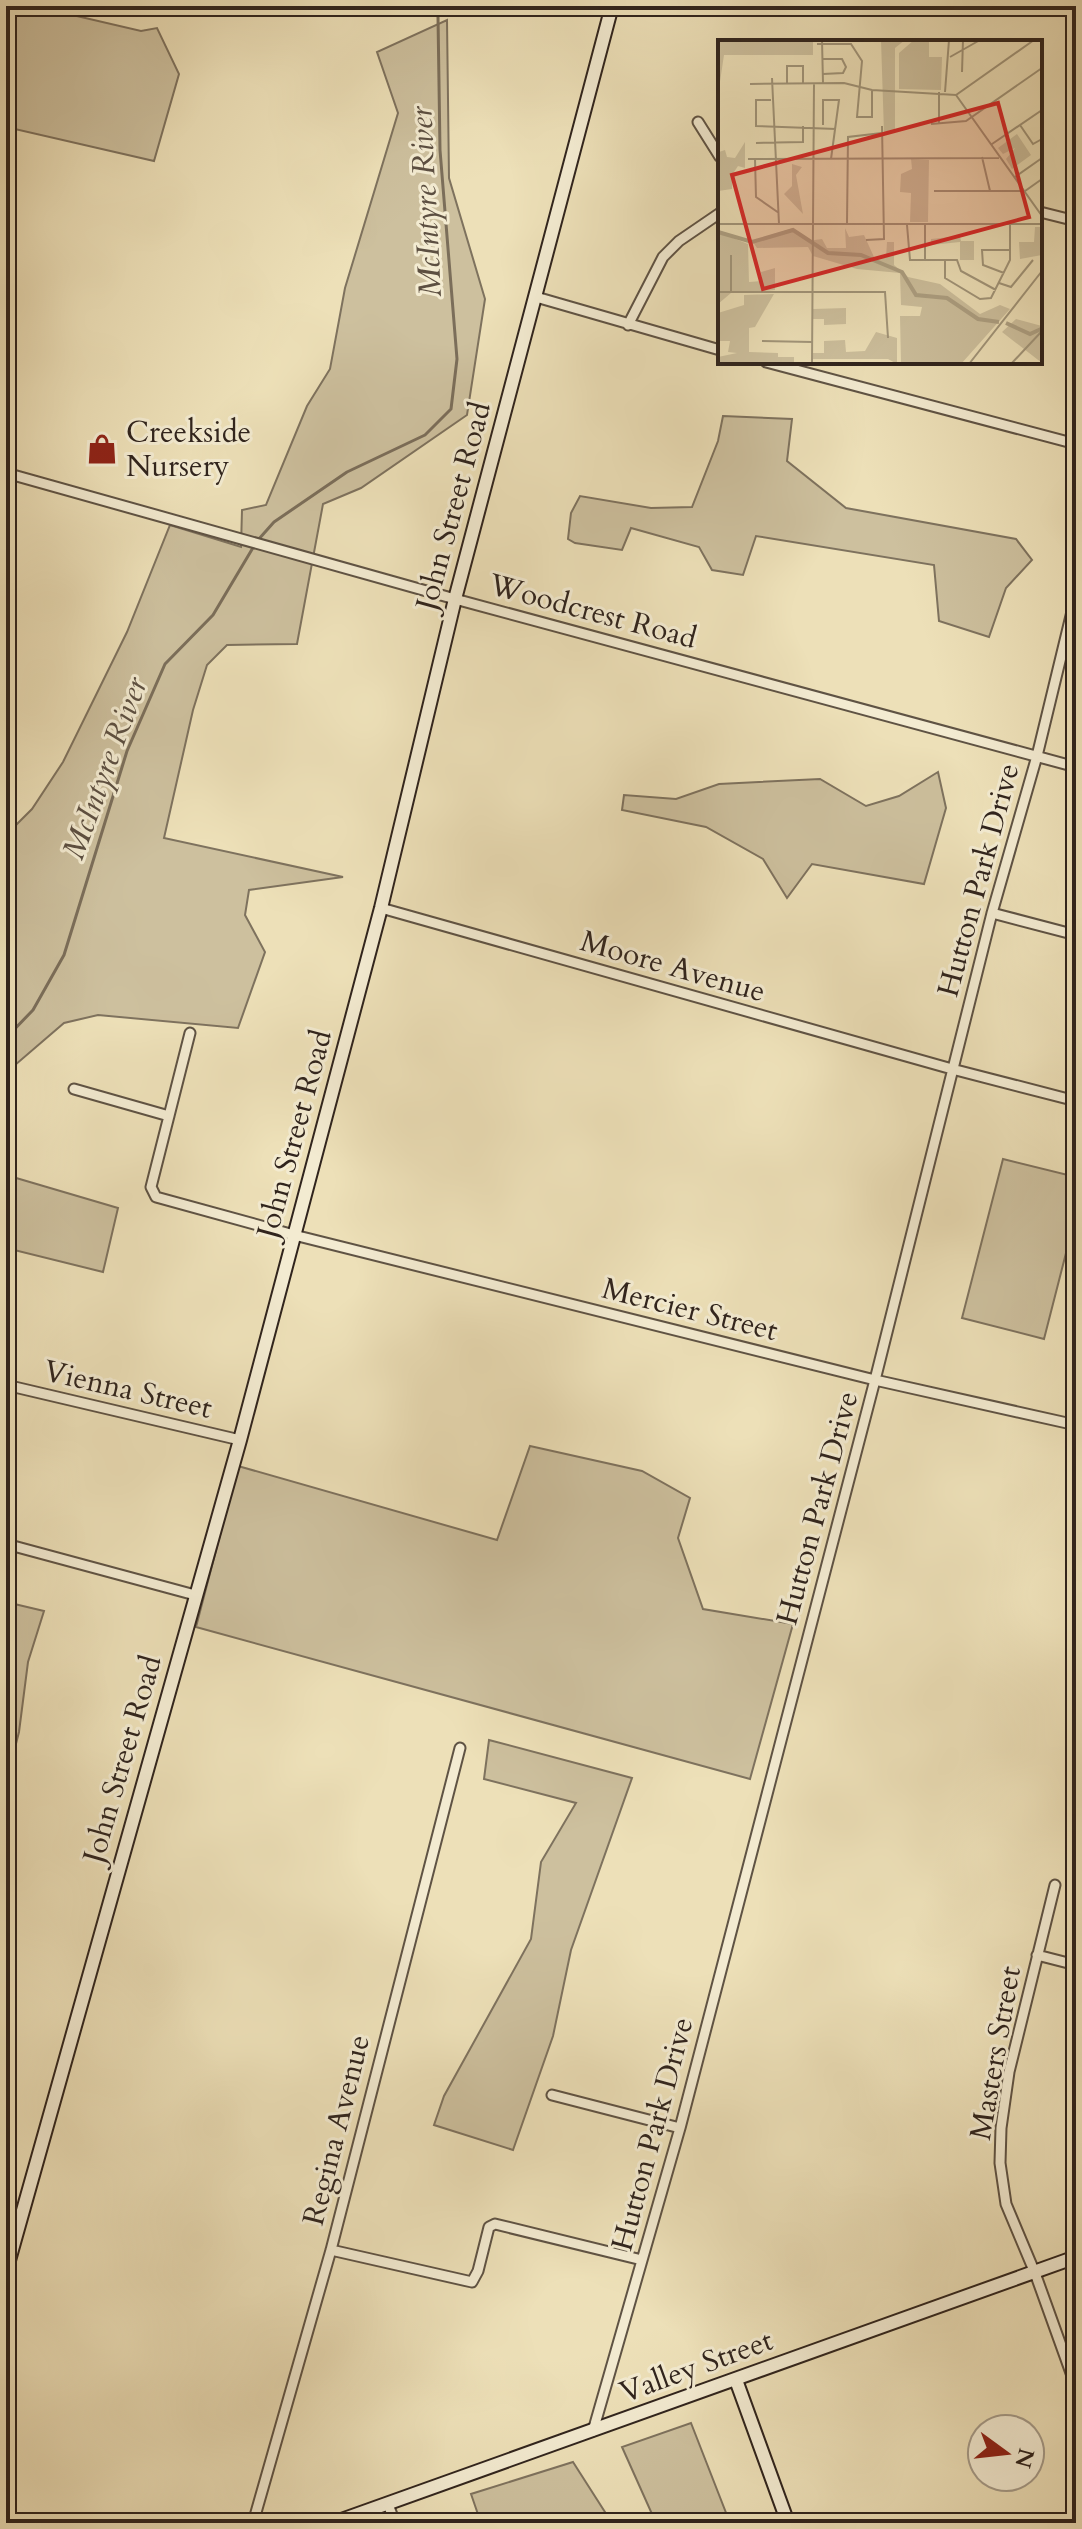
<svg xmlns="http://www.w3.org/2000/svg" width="1082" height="2529" font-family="Cardo,serif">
<rect width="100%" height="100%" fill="#ede0b8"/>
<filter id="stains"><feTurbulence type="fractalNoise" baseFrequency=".0025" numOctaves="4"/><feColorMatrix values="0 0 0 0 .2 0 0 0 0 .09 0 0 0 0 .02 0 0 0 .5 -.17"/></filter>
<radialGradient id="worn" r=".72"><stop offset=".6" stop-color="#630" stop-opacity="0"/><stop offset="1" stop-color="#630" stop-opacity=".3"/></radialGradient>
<path fill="#cdc09e" stroke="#7e725e" stroke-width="2" d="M 6,6 L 69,6 L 68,14 L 141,31 L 157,28 L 179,74 L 154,161 L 6,127 Z
M 447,20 L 449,178 L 485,299 L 467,415 L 361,488 L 323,504 L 297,644 L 227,645 L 207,665 L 193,710 L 164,838 L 343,877 L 249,890 L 245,915 L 265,952 L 238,1028 L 98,1015 L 64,1023 L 15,1065 L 6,1087 L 6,835 L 32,809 L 63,762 L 127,632 L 170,525 L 241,547 L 242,510 L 266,505 L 307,406 L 330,369 L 345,288 L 398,113 L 377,52 Z
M 723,416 L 792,419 L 787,461 L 846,508 L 1016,539 L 1032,560 L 1006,588 L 989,637 L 939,621 L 934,565 L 756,536 L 743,575 L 712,570 L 699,547 L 631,528 L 622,550 L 575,543 L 568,539 L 571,513 L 580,496 L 651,508 L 692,507 L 718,441 Z
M 938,772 L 946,808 L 924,884 L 812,864 L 787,898 L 763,859 L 706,827 L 622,810 L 624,795 L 676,799 L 719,784 L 820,779 L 866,806 L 899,796 Z
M 1003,1159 L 1076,1177 L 1076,1214 L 1044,1339 L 962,1318 Z
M 6,1175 L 118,1208 L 103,1272 L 6,1248 Z
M 530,1446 L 642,1471 L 690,1498 L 678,1538 L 703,1609 L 793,1624 L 750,1779 L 196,1627 L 238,1466 L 497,1540 Z
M 6,1602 L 44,1611 L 28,1662 L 19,1732 L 6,1783 Z
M 489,1740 L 632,1778 L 571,1950 L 553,2036 L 513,2150 L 434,2125 L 444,2096 L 531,1939 L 541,1862 L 576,1803 L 484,1779 Z
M 691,2423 L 730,2523 L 656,2523 L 622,2447 Z
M 573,2462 L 612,2523 L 481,2523 L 471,2494 Z"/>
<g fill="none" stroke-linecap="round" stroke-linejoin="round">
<path stroke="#7b6e5a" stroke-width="3" d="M 258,540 L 274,522 L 347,472 L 425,435 L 451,409 L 457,359 L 440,150 L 438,17 L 441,6
M 6,1038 L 33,1010 L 64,955 L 127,751 L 165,664 L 213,615 L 254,546"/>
<g stroke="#5f5344" stroke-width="13">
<path id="street" d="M 698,122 L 720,157
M 1040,212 L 1076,221
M 536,297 L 720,350
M 628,325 L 663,257 L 679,241 L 720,213
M 766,362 L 1076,444
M 6,473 L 455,599 L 1076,767
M 381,908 L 952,1069 L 1076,1101
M 992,913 L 1076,935
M 190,1033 L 151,1187 L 156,1197 L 294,1235 L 875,1380 L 1076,1425
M 74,1089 L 169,1116
M 6,1385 L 240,1440
M 6,1544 L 195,1595
M 1055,1885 L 1009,2072 L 1001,2128 L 1000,2163 L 1006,2204 L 1035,2273 L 1076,2387
M 1037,1955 L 1076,1965
M 552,2095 L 680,2128
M 331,2250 L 472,2282 L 478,2271 L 489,2227 L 495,2224 L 642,2260
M 593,2431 L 680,2128 L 875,1380 L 992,913 L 1037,756 L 1076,595
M 388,2504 L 395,2523
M 253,2523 L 331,2250 L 460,1748"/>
</g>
<g stroke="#30241d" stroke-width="16">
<path id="secondary" d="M 6,2271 L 240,1440 L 381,908 L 455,599 L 612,6
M 736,2380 L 788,2523
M 333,2523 L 1076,2257"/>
</g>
<use href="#street" stroke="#f3ebd1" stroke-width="9"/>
<use href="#secondary" stroke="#f3ebd1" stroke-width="12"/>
</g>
<defs>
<g id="shop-bare" transform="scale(2.4)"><path d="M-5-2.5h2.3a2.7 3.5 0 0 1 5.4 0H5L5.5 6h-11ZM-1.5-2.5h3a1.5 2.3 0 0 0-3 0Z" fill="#8f2418" stroke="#f3ebd1" stroke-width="2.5" paint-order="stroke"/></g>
</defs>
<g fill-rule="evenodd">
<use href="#shop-bare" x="102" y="449"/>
</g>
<g text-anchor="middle" stroke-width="6" stroke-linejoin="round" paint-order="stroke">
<g font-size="30" fill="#30241d" stroke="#f3ebd1" text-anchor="start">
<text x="126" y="442">Creekside<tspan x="126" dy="34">Nursery</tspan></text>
</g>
<g font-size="30" fill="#30241d" stroke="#f3ebd1">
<text transform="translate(453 506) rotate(-75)" y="10">John Street Road</text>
<text transform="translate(593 611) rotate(15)" y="10">Woodcrest Road</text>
<text transform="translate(978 880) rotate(-75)" y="10">Hutton Park Drive</text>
<text transform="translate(673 966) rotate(16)" y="10">Moore Avenue</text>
<text transform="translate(294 1134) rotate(-75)" y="10">John Street Road</text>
<text transform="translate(690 1309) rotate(14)" y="10">Mercier Street</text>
<text transform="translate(128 1389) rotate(13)" y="10">Vienna Street</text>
<text transform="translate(817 1508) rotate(-75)" y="10">Hutton Park Drive</text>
<text transform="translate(122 1759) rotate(-74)" y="10">John Street Road</text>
<text transform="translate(995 2053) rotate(-80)" y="10">Masters Street</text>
<text transform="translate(336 2130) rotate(-76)" y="10">Regina Avenue</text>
<text transform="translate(652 2134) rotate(-75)" y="10">Hutton Park Drive</text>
<text transform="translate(696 2366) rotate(-20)" y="10">Valley Street</text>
</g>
<g font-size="32" font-style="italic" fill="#5c4f41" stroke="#f3ebd1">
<text transform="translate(425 202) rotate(-93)" y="11">McIntyre River</text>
<text transform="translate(104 768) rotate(-70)" y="11">McIntyre River</text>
</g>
</g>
<g transform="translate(718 40)">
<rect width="324" height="324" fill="#ede0b8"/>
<path d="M 0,0 L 95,0 L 95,15 L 6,15 L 0,55 ZM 163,0 L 187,0 L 177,8 L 177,93 L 166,93 ZM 196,0 L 211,1 L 211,17 L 224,17 L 223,50 L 181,49 L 181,13 ZM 299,94 L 313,115 L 294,129 L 288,119 L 297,108 L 285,114 L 280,108 ZM 27,102 L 27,128 L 20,126 L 14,135 L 14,149 L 0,151 L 1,112 L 7,110 L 9,117 L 17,118 ZM 193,119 L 211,120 L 210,182 L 192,182 L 193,153 L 182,152 L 183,134 L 194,129 ZM 74,124 L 84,127 L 78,135 L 85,174 L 66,154 L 74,146 ZM 317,187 L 324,187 L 324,215 L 302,219 L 301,202 L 316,202 ZM 75,188 L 89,201 L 104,199 L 109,208 L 128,208 L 127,188 L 131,197 L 146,195 L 156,217 L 168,218 L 169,202 L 176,202 L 176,225 L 190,237 L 222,244 L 262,274 L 282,265 L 292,269 L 243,324 L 183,324 L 182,276 L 202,276 L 204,267 L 183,265 L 182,233 L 139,229 L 95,216 L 90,207 L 39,208 L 34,201 ZM 0,192 L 30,204 L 31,242 L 44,241 L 43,232 L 57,228 L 57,250 L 13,253 L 0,264 ZM 242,196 L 243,201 L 256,201 L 256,220 L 242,220 L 242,202 L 213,205 L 213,199 ZM 56,254 L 37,287 L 31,288 L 31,312 L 60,313 L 60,317 L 76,317 L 76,324 L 0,324 L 0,317 L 19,313 L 10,312 L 12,301 L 0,301 L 0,273 L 26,265 L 26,255 ZM 128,268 L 128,284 L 106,285 L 106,279 L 95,279 L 95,269 ZM 298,279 L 324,286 L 324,323 L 284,292 ZM 158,292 L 179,298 L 179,324 L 170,319 L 95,319 L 95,313 L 106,313 L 106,301 L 127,300 L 128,312 L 147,311 Z" fill="#cdc09e"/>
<path fill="none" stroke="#ada083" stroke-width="4" d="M 0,192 L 34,202 L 75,190 L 110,213 L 143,215 L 184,232 L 198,255 L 229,258 L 260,279 L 281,282M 288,283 L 312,294 L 323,289"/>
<path fill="none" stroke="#a1957a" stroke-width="2" d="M 104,0 L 105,43M 99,4 L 133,4 L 144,21 L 139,77 L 154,77 L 154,50M 232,17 L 262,0M 105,19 L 124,19 L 128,27 L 125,33 L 105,34M 244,32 L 245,0M 54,38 L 61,184M 69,43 L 69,26 L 85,26 L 85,43M 32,44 L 126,43 L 154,50 L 238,55 L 316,0M 221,52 L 221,84M 227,52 L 231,0M 238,55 L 324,176M 53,60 L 38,60 L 38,86 L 118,89M 213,84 L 248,81 L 324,28M 105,85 L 105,60 L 121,60 L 113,119M 302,85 L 315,104 L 324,99M 38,103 L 85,102 L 85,86M 274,104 L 324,70M 264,117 L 272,151M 30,119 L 281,118M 37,119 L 38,157 L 61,173M 297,137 L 324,118M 216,151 L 307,151 L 324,139M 129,183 L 130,97 L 164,93M 0,184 L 324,184M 189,185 L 192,220 L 239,220 L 243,231 L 278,250M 148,200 L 166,199 L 164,86M 207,220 L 207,183M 227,220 L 227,238 L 262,259 L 273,258 L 292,220 L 292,184M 286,233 L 265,225 L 264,210 L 293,210M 281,243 L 293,247 L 315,220M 0,252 L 167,252 L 170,298M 13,252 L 13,215M 44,301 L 94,302M 94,324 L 96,43M 251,324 L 324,231M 293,324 L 324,291"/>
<path fill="#d62828" fill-opacity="0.15" stroke="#d62828" stroke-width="4" d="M 280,63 L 311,177 L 45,249 L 14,135 Z"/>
<rect width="324" height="324" fill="none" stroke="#30241d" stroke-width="4"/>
</g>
<rect width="1082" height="2529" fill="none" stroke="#ede0b8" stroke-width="32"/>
<rect x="8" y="8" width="1066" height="2513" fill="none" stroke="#30241d" stroke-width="4"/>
<rect x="16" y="16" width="1050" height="2497" fill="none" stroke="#30241d" stroke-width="2"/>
<g transform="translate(1006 2453) rotate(105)"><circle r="38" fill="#f3ebd1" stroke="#a59b89" stroke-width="2"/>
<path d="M0-6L14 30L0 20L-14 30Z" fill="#8f2418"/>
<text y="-12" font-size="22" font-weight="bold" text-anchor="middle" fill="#30241d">N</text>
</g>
<rect width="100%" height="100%" filter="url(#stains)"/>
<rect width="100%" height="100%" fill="url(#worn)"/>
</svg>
